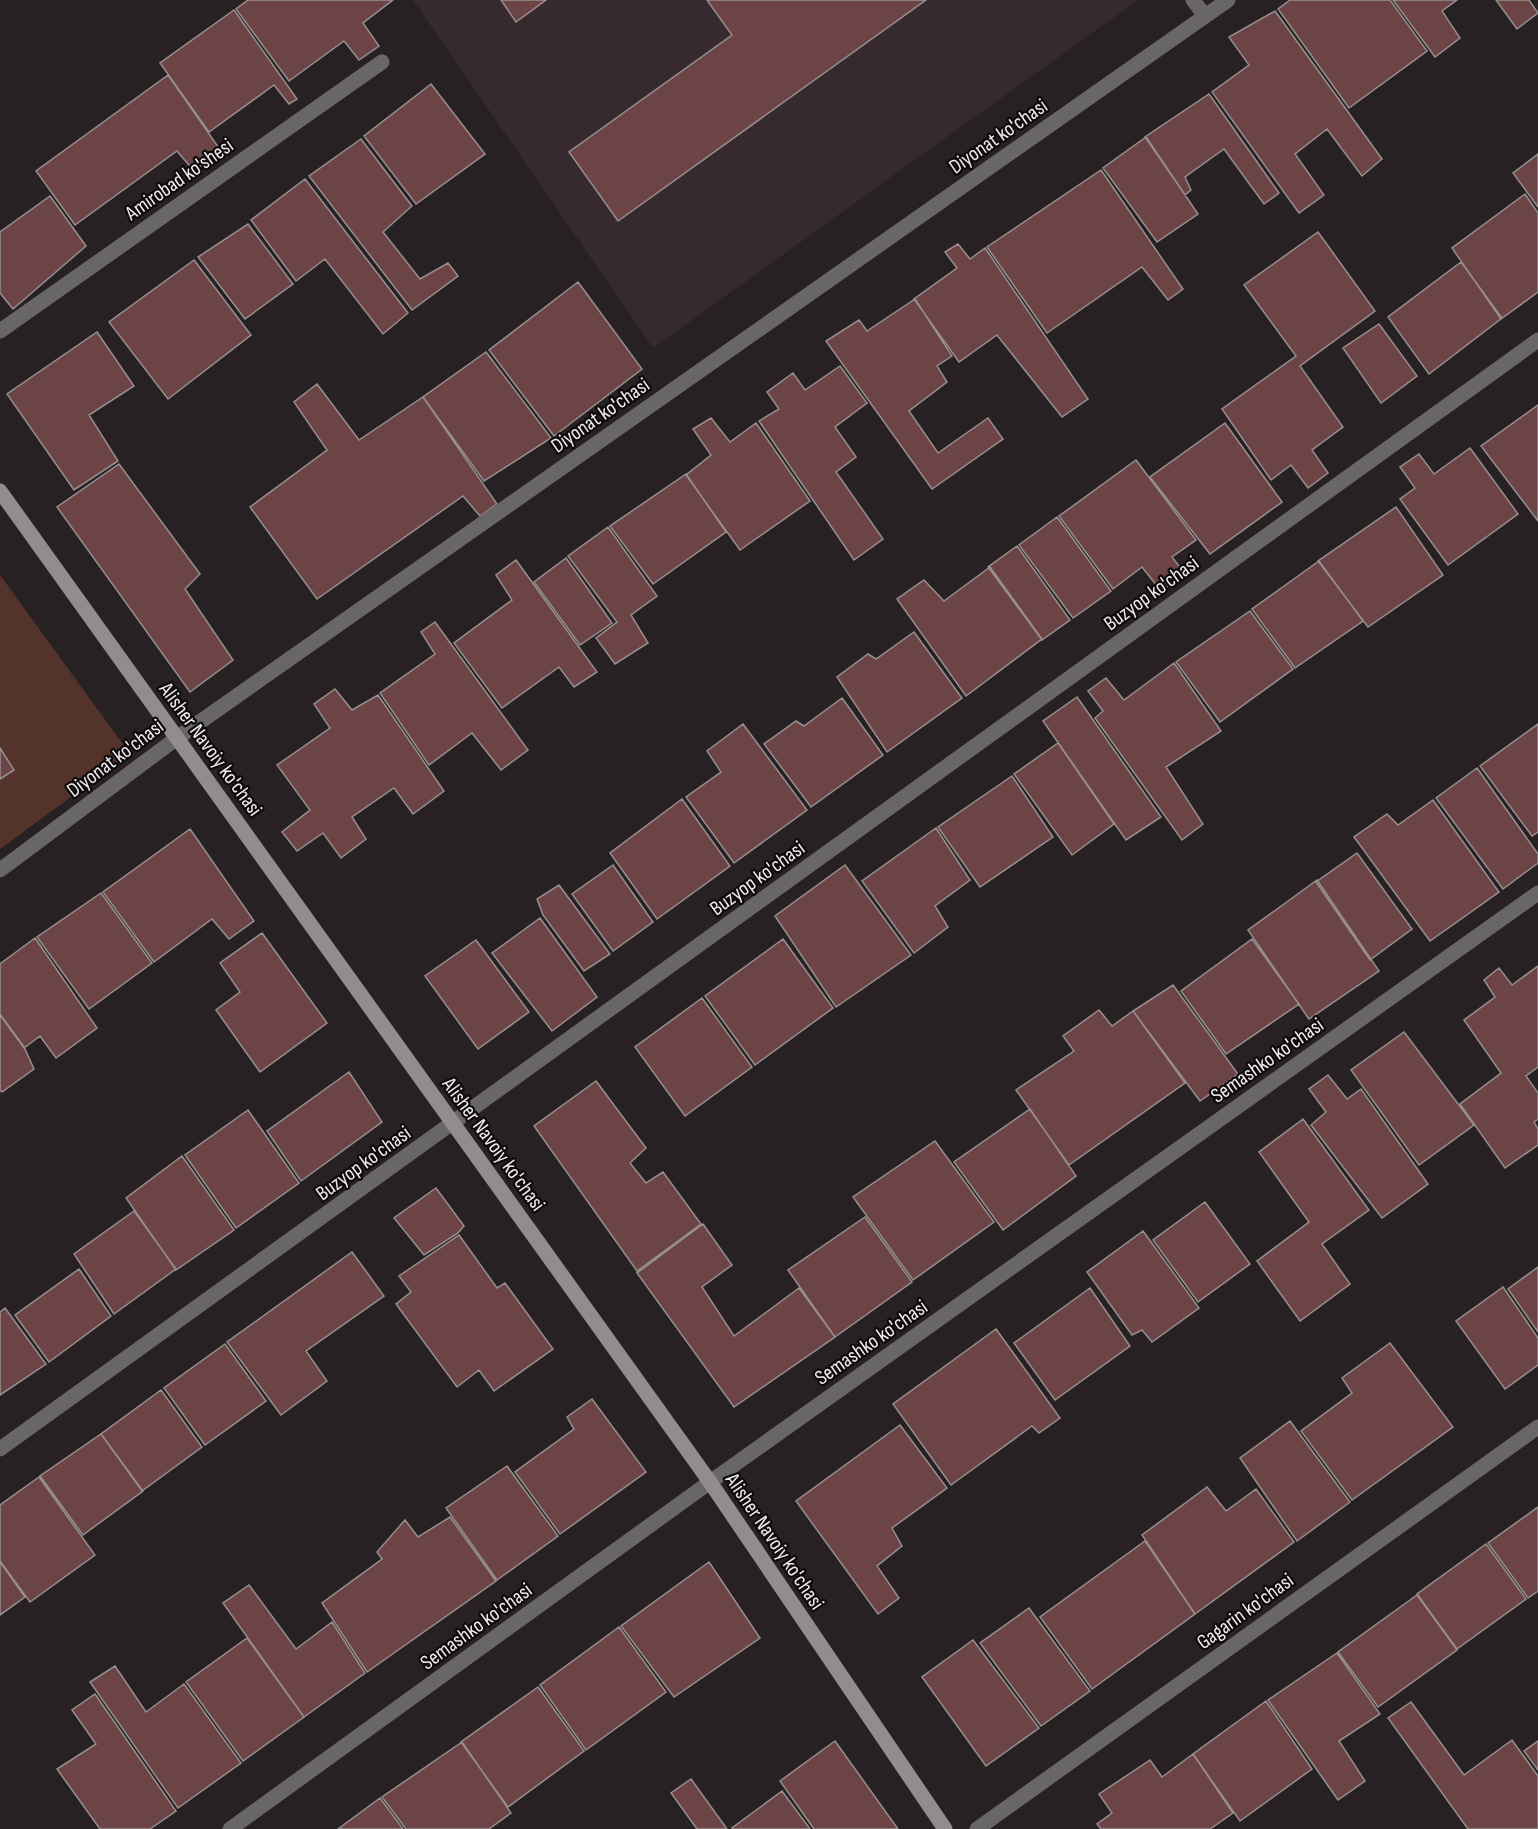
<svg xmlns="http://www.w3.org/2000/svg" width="1538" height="1829" font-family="'Sofia Sans Condensed',sans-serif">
<rect width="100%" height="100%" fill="#272123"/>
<path fill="#372a2e" d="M 413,0 L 1138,0 L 653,348 Z"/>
<path fill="#54332a" d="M 0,575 L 130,754 L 0,849 Z"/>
<path fill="#6c4446" stroke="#978f8f" stroke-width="1.5" d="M 248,0 L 393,0 L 363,23 L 379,46 L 359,60 L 344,41 L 289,81 L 236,9 Z
M 501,0 L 546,0 L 516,22 Z
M 707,0 L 926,0 L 618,221 L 569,152 L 732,35 Z
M 1290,0 L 1390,0 L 1427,51 L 1349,108 L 1278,9 Z
M 1393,0 L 1457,0 L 1442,11 L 1460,38 L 1435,57 Z
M 1496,0 L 1529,0 L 1538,13 L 1517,29 Z
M 234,10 L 297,99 L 289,104 L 274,85 L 209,132 L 160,63 Z
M 1275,11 L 1382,159 L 1362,176 L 1327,129 L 1295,154 L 1324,195 L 1299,213 L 1212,92 L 1249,65 L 1229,37 Z
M 168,75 L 221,151 L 194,171 L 177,151 L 75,225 L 36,171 Z
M 431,84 L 485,154 L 416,204 L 364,136 Z
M 1209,94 L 1279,193 L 1264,204 L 1224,149 L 1185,177 L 1191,190 L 1185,195 L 1145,137 Z
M 1146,137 L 1198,214 L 1157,242 L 1103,168 Z
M 361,139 L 412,206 L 383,232 L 420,279 L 448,263 L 458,276 L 412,310 L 309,176 Z
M 1538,154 L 1538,207 L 1513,173 Z
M 1101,170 L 1183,289 L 1168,300 L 1142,267 L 1047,333 L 987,247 Z
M 305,179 L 408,313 L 383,334 L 325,259 L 296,281 L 251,220 Z
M 1525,194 L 1538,213 L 1538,292 L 1501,319 L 1452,248 Z
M 50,196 L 86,246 L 13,309 L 0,293 L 0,232 Z
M 248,224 L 293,284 L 245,319 L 198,257 Z
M 1318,232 L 1375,311 L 1300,366 L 1343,427 L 1312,450 L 1328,473 L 1308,488 L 1291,465 L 1271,480 L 1222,409 L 1296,356 L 1244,285 Z
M 958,244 L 970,259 L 985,248 L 1088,399 L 1062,417 L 997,335 L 959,362 L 914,299 L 957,268 L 945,252 Z
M 194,260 L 251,335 L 168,399 L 109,322 Z
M 1461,262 L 1502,318 L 1429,374 L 1388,317 Z
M 578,282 L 642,369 L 554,436 L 489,350 Z
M 915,299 L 952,356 L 937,366 L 947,382 L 909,411 L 938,453 L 988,418 L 1003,439 L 932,489 L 826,341 L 859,320 L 867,331 Z
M 1379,324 L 1417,376 L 1381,403 L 1343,348 Z
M 97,332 L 134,386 L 89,415 L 118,461 L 74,490 L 7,394 Z
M 486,352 L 551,438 L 484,481 L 423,397 Z
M 840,366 L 867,403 L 835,427 L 856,457 L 836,472 L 883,539 L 854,560 L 759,421 L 779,409 L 767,392 L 793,373 L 805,390 Z
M 317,384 L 359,440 L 423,397 L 497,504 L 480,516 L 463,496 L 317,599 L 250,507 L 327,450 L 294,402 Z
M 1538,405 L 1538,521 L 1481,446 Z
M 711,418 L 730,442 L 756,423 L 810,501 L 740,550 L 686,475 L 711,455 L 693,429 Z
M 1225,423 L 1282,502 L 1210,554 L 1150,477 Z
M 1470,448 L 1518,514 L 1448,565 L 1400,499 L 1415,488 L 1400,467 L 1419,454 L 1434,474 Z
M 1136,460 L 1196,540 L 1172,557 L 1185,574 L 1161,591 L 1142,567 L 1113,589 L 1059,516 Z
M 119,464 L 200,574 L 185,589 L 233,660 L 190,692 L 57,507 Z
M 686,474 L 726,532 L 653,584 L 610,526 Z
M 1396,507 L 1443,575 L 1368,627 L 1318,561 Z
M 1057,517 L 1111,591 L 1073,618 L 1019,545 Z
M 608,527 L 657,596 L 631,615 L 648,643 L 615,664 L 596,638 L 617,622 L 568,556 Z
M 1017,546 L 1070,620 L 1042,640 L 988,567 Z
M 566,558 L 612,623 L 580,645 L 534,582 Z
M 516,560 L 597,672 L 574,687 L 559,667 L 502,708 L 454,643 L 512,600 L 496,575 Z
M 1319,561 L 1363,621 L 1295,668 L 1252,609 Z
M 990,567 L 1042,639 L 966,696 L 897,599 L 924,580 L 944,601 Z
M 1250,611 L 1293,669 L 1220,722 L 1176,662 Z
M 435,622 L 528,750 L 501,770 L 472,733 L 429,765 L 380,693 L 435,654 L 421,632 Z
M 914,632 L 962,698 L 887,752 L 837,677 L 868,654 L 876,659 Z
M 1174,663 L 1221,731 L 1166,767 L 1203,824 L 1182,840 L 1095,718 L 1103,711 L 1088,691 L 1106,678 L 1124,700 Z
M 335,689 L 352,710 L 378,695 L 444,791 L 413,814 L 394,788 L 352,817 L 366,839 L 341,858 L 323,833 L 297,851 L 282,832 L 310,810 L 277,765 L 330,728 L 314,704 Z
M 1077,697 L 1161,817 L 1126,840 L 1043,721 Z
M 842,698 L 883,755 L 811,807 L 764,744 L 796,721 L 804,726 Z
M 743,724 L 807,810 L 734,863 L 686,797 L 721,772 L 707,751 Z
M 1538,724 L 1538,832 L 1532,836 L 1480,766 Z
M 1058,743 L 1114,824 L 1072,855 L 1014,774 Z
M 0,748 L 14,770 L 0,779 Z
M 1477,768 L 1538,854 L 1538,863 L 1503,889 L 1436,798 Z
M 1012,776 L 1053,837 L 980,887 L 938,827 Z
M 682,799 L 730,866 L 657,919 L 610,853 Z
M 1433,800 L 1499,892 L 1430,941 L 1354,837 L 1387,814 L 1398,825 Z
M 936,828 L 970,880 L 935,906 L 948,927 L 914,953 L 862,881 Z
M 190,829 L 254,921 L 229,939 L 212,919 L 154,962 L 103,892 Z
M 1357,853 L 1412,929 L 1370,960 L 1316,882 Z
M 613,865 L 653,922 L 613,951 L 572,894 Z
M 845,865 L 911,955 L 836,1007 L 775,916 Z
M 1317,880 L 1379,971 L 1309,1019 L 1248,930 Z
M 559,885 L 610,954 L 584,971 L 543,915 L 537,899 Z
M 101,893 L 152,963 L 89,1009 L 37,937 Z
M 540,918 L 597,997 L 552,1031 L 492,953 Z
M 262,933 L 327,1023 L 260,1072 L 216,1010 L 240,992 L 220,963 Z
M 35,938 L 97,1028 L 56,1058 L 40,1036 L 24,1048 L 0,1015 L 0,964 Z
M 783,939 L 833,1008 L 755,1065 L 705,996 Z
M 1252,939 L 1299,1004 L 1226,1054 L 1181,991 Z
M 476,940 L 529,1012 L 478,1049 L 425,976 Z
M 1538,966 L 1538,1067 L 1526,1076 L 1538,1093 L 1538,1119 L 1534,1122 L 1538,1129 L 1538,1145 L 1505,1168 L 1460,1104 L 1501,1073 L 1464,1020 L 1495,997 L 1484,980 L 1499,968 L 1512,985 Z
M 1173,985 L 1238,1074 L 1200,1101 L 1133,1011 Z
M 702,998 L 752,1067 L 685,1116 L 635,1047 Z
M 1099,1010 L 1112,1026 L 1133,1011 L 1185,1083 L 1069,1165 L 1016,1090 L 1074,1051 L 1063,1036 Z
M 0,1014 L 24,1047 L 34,1069 L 2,1092 L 0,1090 Z
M 1404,1032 L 1474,1125 L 1419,1165 L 1351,1070 Z
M 349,1072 L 382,1122 L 301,1181 L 267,1131 Z
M 1328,1075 L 1347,1099 L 1361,1089 L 1428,1184 L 1382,1218 L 1311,1125 L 1326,1112 L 1309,1089 Z
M 596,1081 L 646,1148 L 630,1163 L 646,1183 L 663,1172 L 701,1224 L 637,1271 L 534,1126 Z
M 1030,1109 L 1076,1176 L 1003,1230 L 954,1162 Z
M 248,1110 L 299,1183 L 236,1228 L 185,1155 Z
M 1303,1119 L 1369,1210 L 1322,1244 L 1350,1284 L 1300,1321 L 1257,1261 L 1309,1222 L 1259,1152 Z
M 935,1141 L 994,1222 L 913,1280 L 853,1197 Z
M 182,1156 L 234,1230 L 176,1270 L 126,1198 Z
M 436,1188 L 464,1226 L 458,1233 L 424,1255 L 394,1218 Z
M 1205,1202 L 1250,1264 L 1198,1302 L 1153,1240 Z
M 134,1211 L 176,1269 L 114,1314 L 74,1254 Z
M 865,1217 L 912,1282 L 835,1337 L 788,1270 Z
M 703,1224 L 732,1265 L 702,1287 L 734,1336 L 799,1288 L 835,1337 L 734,1407 L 637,1273 Z
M 1143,1231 L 1199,1308 L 1152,1342 L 1142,1330 L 1132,1335 L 1087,1272 Z
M 459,1235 L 497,1288 L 505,1283 L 553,1349 L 494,1391 L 479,1370 L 457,1387 L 396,1304 L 411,1292 L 399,1276 Z
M 352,1252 L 384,1296 L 306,1351 L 327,1381 L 281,1415 L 227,1342 Z
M 1538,1267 L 1538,1332 L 1508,1289 Z
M 79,1269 L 111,1316 L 49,1362 L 15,1315 Z
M 1503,1287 L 1538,1338 L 1538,1365 L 1505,1389 L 1456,1321 Z
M 1090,1288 L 1130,1346 L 1055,1400 L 1014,1343 Z
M 5,1308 L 46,1364 L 0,1395 L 0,1312 Z
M 996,1329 L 1060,1418 L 1039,1433 L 1032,1426 L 951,1485 L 893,1404 Z
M 1390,1343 L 1453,1427 L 1352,1500 L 1301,1431 L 1352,1393 L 1342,1378 Z
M 225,1344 L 266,1401 L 205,1445 L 164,1388 Z
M 161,1390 L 202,1447 L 142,1491 L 101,1434 Z
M 592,1399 L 646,1472 L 560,1534 L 515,1472 L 574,1429 L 567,1417 Z
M 1290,1421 L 1350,1502 L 1297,1541 L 1240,1458 Z
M 900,1425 L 947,1488 L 892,1528 L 902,1546 L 877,1566 L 899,1598 L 878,1614 L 796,1501 Z
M 101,1434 L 143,1491 L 83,1535 L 40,1476 Z
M 507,1466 L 558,1536 L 497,1580 L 446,1508 Z
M 39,1477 L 95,1555 L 30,1602 L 0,1561 L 0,1505 Z
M 1207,1487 L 1226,1511 L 1256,1489 L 1294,1542 L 1195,1614 L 1142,1535 Z
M 1538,1507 L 1538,1591 L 1528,1598 L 1488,1543 Z
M 450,1517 L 496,1581 L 367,1672 L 322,1603 L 382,1559 L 377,1552 L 405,1520 L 418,1537 Z
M 1145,1541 L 1195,1614 L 1092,1689 L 1040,1617 Z
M 1486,1544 L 1526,1599 L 1457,1649 L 1417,1594 Z
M 0,1562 L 25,1597 L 0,1615 Z
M 709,1562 L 760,1638 L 674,1697 L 621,1626 Z
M 249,1585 L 296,1649 L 332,1622 L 365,1673 L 304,1717 L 223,1603 Z
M 1417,1595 L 1457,1650 L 1378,1707 L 1338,1652 Z
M 1029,1608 L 1090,1691 L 1041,1726 L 980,1643 Z
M 619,1627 L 666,1692 L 586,1750 L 540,1685 Z
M 247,1638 L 304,1717 L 243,1761 L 186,1682 Z
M 973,1640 L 1039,1728 L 986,1766 L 922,1677 Z
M 1337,1653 L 1380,1714 L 1339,1741 L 1365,1781 L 1338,1800 L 1268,1700 Z
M 115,1666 L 146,1712 L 184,1684 L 241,1763 L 178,1808 L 90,1682 Z
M 538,1687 L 584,1751 L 508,1807 L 461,1742 Z
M 95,1694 L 176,1811 L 150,1829 L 100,1829 L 57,1769 L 96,1744 L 72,1710 Z
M 1266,1701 L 1312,1769 L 1240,1821 L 1193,1754 Z
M 1411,1702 L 1464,1775 L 1512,1740 L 1538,1776 L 1538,1829 L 1468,1829 L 1388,1718 Z
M 835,1741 L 898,1829 L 814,1829 L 780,1781 Z
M 1538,1741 L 1538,1770 L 1524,1751 Z
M 462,1742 L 511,1813 L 489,1829 L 406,1829 L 382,1797 Z
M 1193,1754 L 1233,1813 L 1210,1829 L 1101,1829 L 1097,1824 L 1112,1813 L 1099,1794 L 1150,1760 L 1162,1777 Z
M 691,1779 L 727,1829 L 697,1829 L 671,1793 Z
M 782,1791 L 810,1829 L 732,1829 L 732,1828 Z
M 380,1798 L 403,1829 L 338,1829 Z"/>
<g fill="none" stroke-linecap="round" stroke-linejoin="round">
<path stroke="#696668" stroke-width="15" d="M 1193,0 L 1205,16
M 0,331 L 382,62
M 0,870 L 177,738 L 1228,0
M 0,1449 L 1538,340
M 230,1829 L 710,1482 L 1538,893
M 977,1829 L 1538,1427"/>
<path stroke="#918c8f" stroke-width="15" d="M 0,491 L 710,1482 L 945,1829"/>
</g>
<g text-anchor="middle" stroke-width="4.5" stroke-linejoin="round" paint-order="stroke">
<g font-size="21" fill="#f0eced" stroke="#0e0b0c">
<text transform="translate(998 136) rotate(-35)" y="7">Diyonat ko'chasi</text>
<text transform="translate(179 179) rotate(-35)" y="7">Amirobad ko'shesi</text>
<text transform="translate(600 415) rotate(-35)" y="7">Diyonat ko'chasi</text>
<text transform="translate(1151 593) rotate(-36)" y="7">Buzyop ko'chasi</text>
<text transform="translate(211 749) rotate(54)" y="7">Alisher Navoiy ko'chasi</text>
<text transform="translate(115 758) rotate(-37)" y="7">Diyonat ko'chasi</text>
<text transform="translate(757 878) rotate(-36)" y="7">Buzyop ko'chasi</text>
<text transform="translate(1267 1060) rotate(-35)" y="7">Semashko ko'chasi</text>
<text transform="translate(494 1144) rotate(54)" y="7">Alisher Navoiy ko'chasi</text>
<text transform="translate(363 1163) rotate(-36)" y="7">Buzyop ko'chasi</text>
<text transform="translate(871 1342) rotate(-35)" y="7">Semashko ko'chasi</text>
<text transform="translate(775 1541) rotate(56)" y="7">Alisher Navoiy ko'chasi</text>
<text transform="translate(1245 1611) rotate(-36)" y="7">Gagarin ko'chasi</text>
<text transform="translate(476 1626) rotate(-36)" y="7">Semashko ko'chasi</text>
</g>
</g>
</svg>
